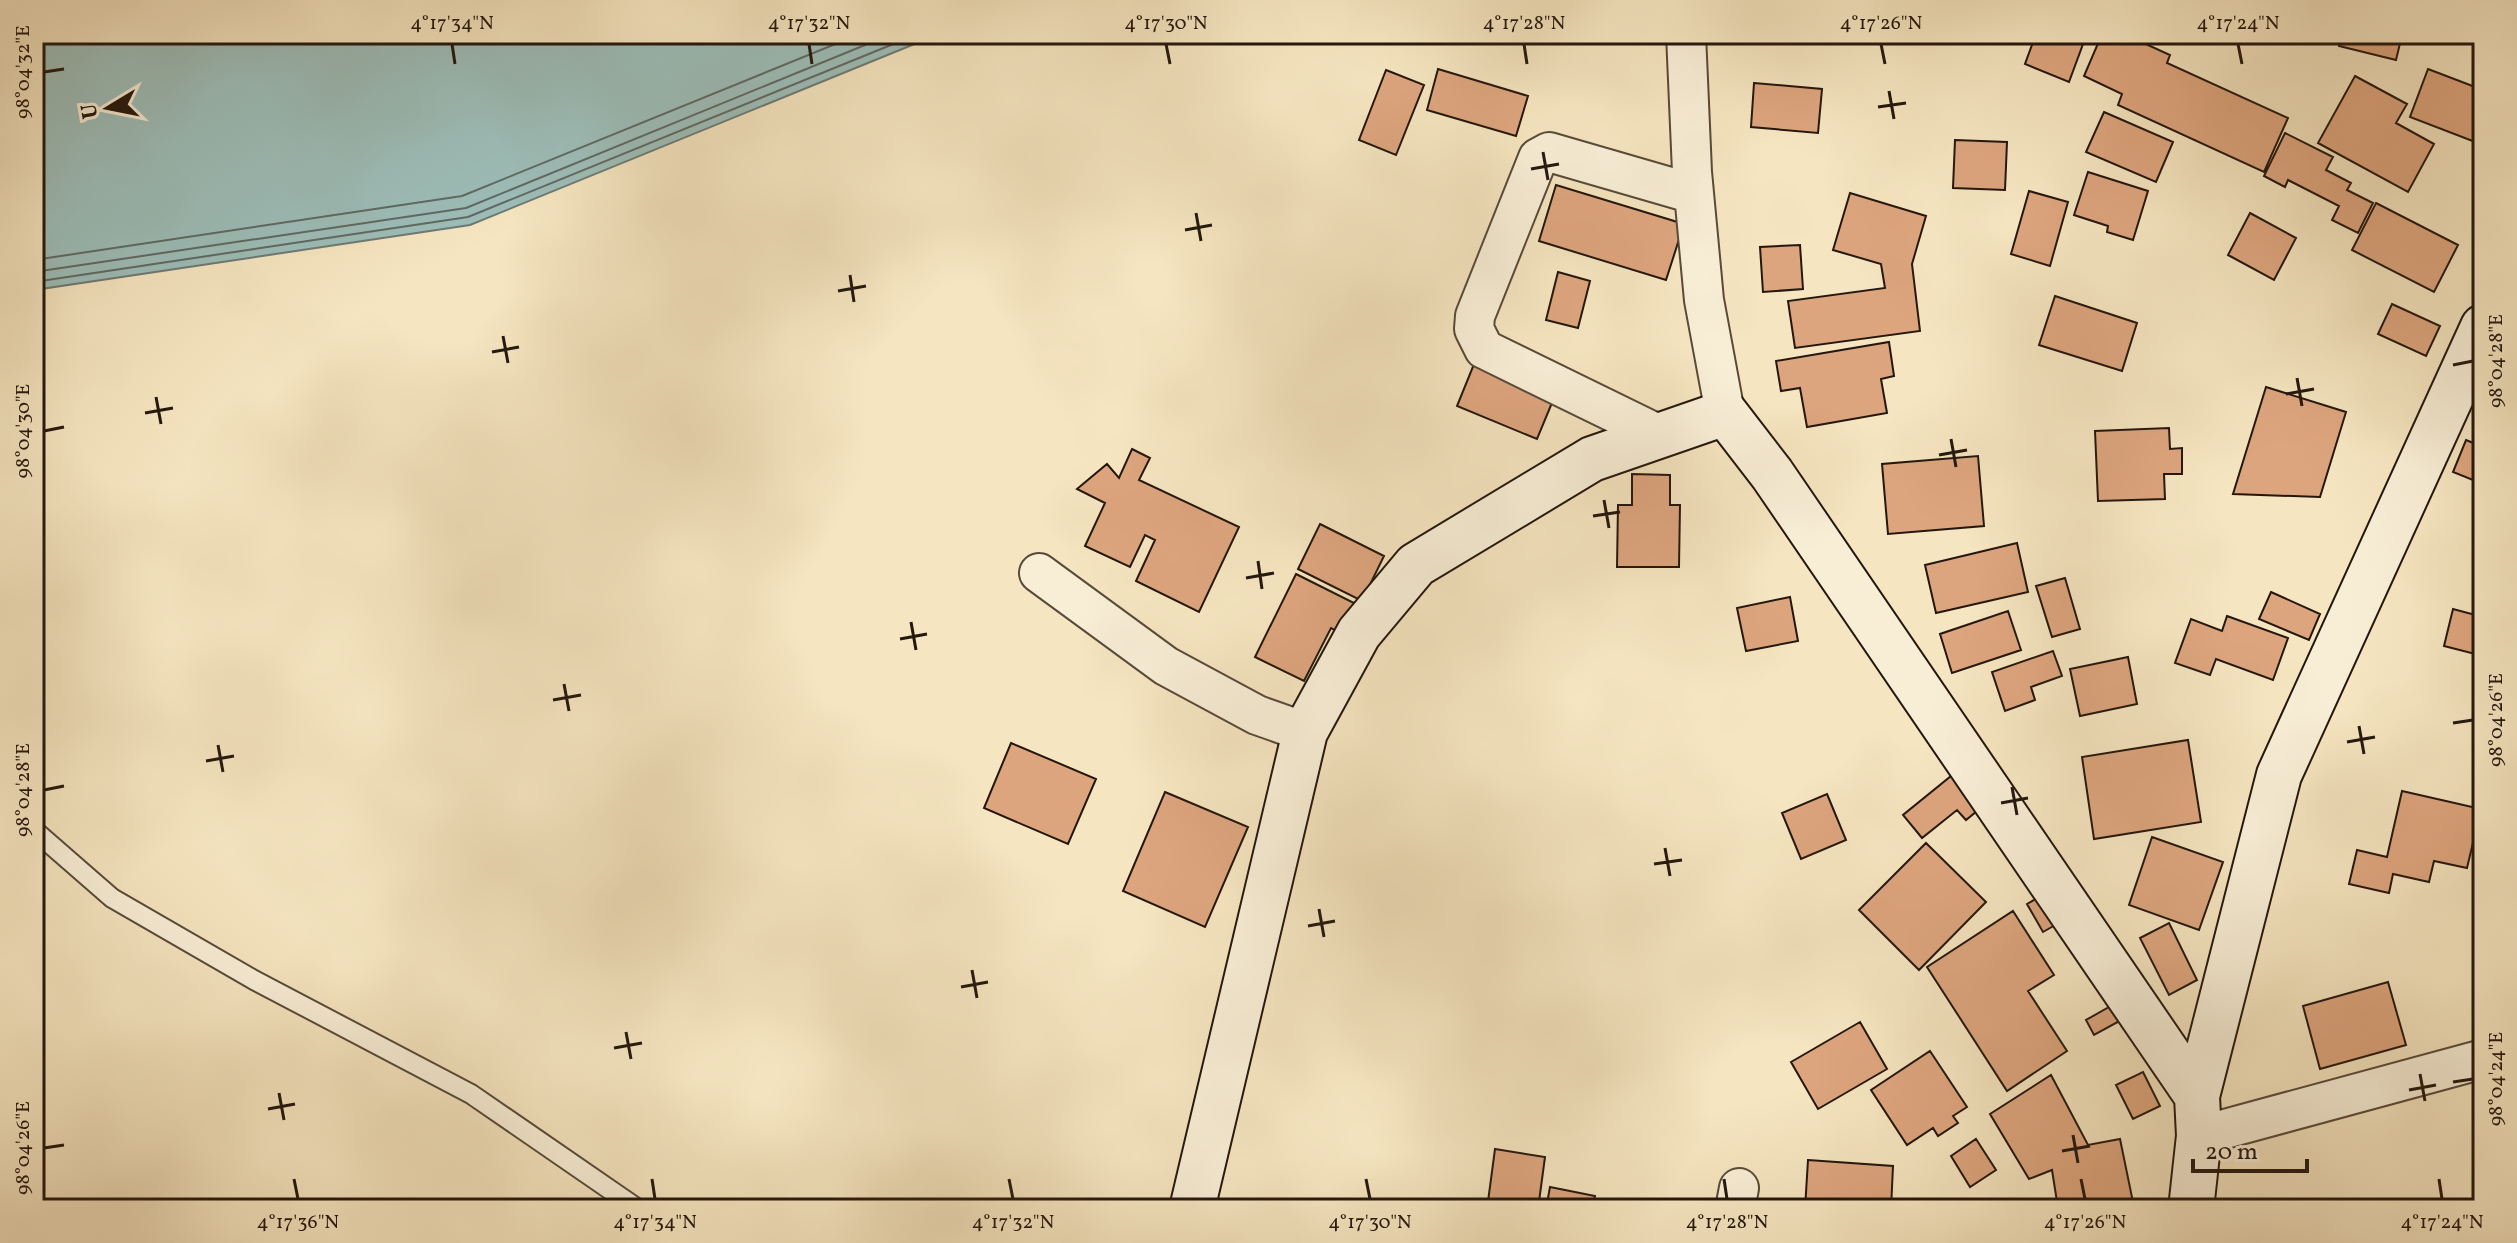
<svg xmlns="http://www.w3.org/2000/svg" width="2517" height="1243" font-family="Vollkorn,serif">
<rect width="100%" height="100%" fill="#f5e5c0"/>
<filter id="stains"><feTurbulence type="fractalNoise" baseFrequency=".0025" numOctaves="4"/><feColorMatrix values="0 0 0 0 .2 0 0 0 0 .09 0 0 0 0 .02 0 0 0 .5 -.17"/></filter>
<radialGradient id="worn" r=".72"><stop offset=".6" stop-color="#630" stop-opacity="0"/><stop offset="1" stop-color="#630" stop-opacity=".3"/></radialGradient>
<path fill="#9dbeb9" stroke="#6d7b75" stroke-width="2" d="M 34,34 L 939,34 L 470,225 L 34,290 Z"/>
<g fill="none" stroke-linecap="round" stroke-linejoin="round">
<path stroke="#606a64" stroke-width="2" d="M 34,260 L 462,196 L 860,34
M 34,272 L 466,208 L 892,34
M 34,282 L 468,217 L 918,34"/>
</g>
<path fill="#dda57e" stroke="#24170e" stroke-width="2" d="M 2036,34 L 2055,34 L 2083,44 L 2069,82 L 2025,64 Z
M 2102,34 L 2124,34 L 2170,55 L 2167,63 L 2288,118 L 2264,172 L 2118,105 L 2122,94 L 2084,76 Z
M 2341,34 L 2419,34 L 2418,39 L 2402,35 L 2396,60 L 2339,46 Z
M 1438,69 L 1528,96 L 1516,136 L 1427,110 Z
M 2428,69 L 2483,90 L 2483,145 L 2410,117 Z
M 1386,70 L 1424,85 L 1396,155 L 1359,140 Z
M 2355,76 L 2407,104 L 2396,123 L 2434,144 L 2408,192 L 2318,143 Z
M 1754,83 L 1822,89 L 1818,133 L 1751,127 Z
M 2104,112 L 2173,142 L 2156,182 L 2086,152 Z
M 2285,133 L 2333,157 L 2326,170 L 2351,183 L 2347,190 L 2373,203 L 2358,233 L 2332,220 L 2339,206 L 2288,180 L 2285,187 L 2264,176 Z
M 1955,140 L 2007,142 L 2005,190 L 1953,188 Z
M 2088,172 L 2148,191 L 2133,240 L 2107,232 L 2108,226 L 2074,215 Z
M 1556,185 L 1684,224 L 1666,280 L 1539,241 Z
M 2029,191 L 2068,202 L 2050,266 L 2011,254 Z
M 1850,193 L 1926,216 L 1912,264 L 1920,331 L 1795,348 L 1788,301 L 1885,288 L 1881,264 L 1833,250 Z
M 2376,203 L 2458,245 L 2434,292 L 2352,250 Z
M 2250,213 L 2296,238 L 2274,280 L 2228,255 Z
M 1800,245 L 1803,289 L 1763,292 L 1760,247 Z
M 1558,272 L 1590,281 L 1578,328 L 1546,320 Z
M 2055,296 L 2137,323 L 2122,371 L 2039,345 Z
M 2392,304 L 2440,326 L 2426,356 L 2378,334 Z
M 1889,342 L 1894,376 L 1881,379 L 1887,413 L 1807,427 L 1800,388 L 1781,391 L 1776,361 Z
M 1474,364 L 1554,398 L 1537,439 L 1457,406 Z
M 2266,387 L 2346,412 L 2320,497 L 2233,494 Z
M 2169,428 L 2170,449 L 2182,448 L 2182,474 L 2164,474 L 2165,499 L 2098,501 L 2095,431 Z
M 2466,440 L 2483,447 L 2483,484 L 2453,472 Z
M 1132,449 L 1150,458 L 1139,480 L 1239,527 L 1199,612 L 1136,581 L 1155,540 L 1145,535 L 1130,567 L 1085,546 L 1105,503 L 1077,489 L 1107,464 L 1119,478 Z
M 1978,456 L 1984,526 L 1888,534 L 1882,464 Z
M 1632,474 L 1670,475 L 1670,505 L 1680,505 L 1679,567 L 1617,567 L 1618,505 L 1632,505 Z
M 1320,524 L 1384,556 L 1362,601 L 1298,569 Z
M 2017,543 L 2028,592 L 1936,613 L 1925,565 Z
M 1296,574 L 1356,604 L 1346,636 L 1331,628 L 1304,681 L 1255,657 Z
M 2065,578 L 2080,629 L 2052,637 L 2036,586 Z
M 2271,592 L 2320,614 L 2309,640 L 2259,619 Z
M 1790,597 L 1798,641 L 1746,651 L 1737,608 Z
M 2453,609 L 2483,617 L 2483,656 L 2444,646 Z
M 2008,611 L 2021,650 L 1952,673 L 1940,634 Z
M 2227,616 L 2288,638 L 2273,680 L 2216,659 L 2210,675 L 2175,663 L 2191,619 L 2222,631 Z
M 2053,651 L 2062,676 L 2031,687 L 2035,700 L 2005,711 L 1992,672 Z
M 2128,657 L 2137,704 L 2080,716 L 2070,669 Z
M 2188,740 L 2201,822 L 2094,839 L 2082,757 Z
M 1011,743 L 1096,779 L 1068,844 L 984,808 Z
M 1956,772 L 1983,806 L 1966,820 L 1957,810 L 1922,838 L 1903,815 Z
M 2402,791 L 2481,809 L 2467,868 L 2434,861 L 2429,882 L 2393,874 L 2389,893 L 2349,884 L 2357,850 L 2387,857 Z
M 1165,792 L 1248,827 L 1205,927 L 1123,891 Z
M 1827,794 L 1846,840 L 1801,859 L 1782,813 Z
M 2152,837 L 2223,862 L 2199,930 L 2129,905 Z
M 1926,843 L 1986,902 L 1919,970 L 1859,910 Z
M 2048,892 L 2064,920 L 2043,932 L 2027,904 Z
M 2013,911 L 2054,975 L 2028,991 L 2067,1051 L 2007,1091 L 1927,967 Z
M 2169,923 L 2197,980 L 2169,995 L 2140,938 Z
M 2388,982 L 2406,1045 L 2320,1069 L 2303,1006 Z
M 2116,1003 L 2125,1018 L 2094,1035 L 2086,1020 Z
M 1860,1022 L 1887,1069 L 1818,1109 L 1791,1062 Z
M 1930,1051 L 1967,1107 L 1953,1116 L 1958,1123 L 1938,1136 L 1933,1128 L 1907,1145 L 1871,1090 Z
M 2143,1072 L 2160,1106 L 2133,1119 L 2116,1085 Z
M 2051,1075 L 2088,1145 L 2120,1139 L 2134,1207 L 2100,1209 L 2099,1203 L 2058,1208 L 2052,1170 L 2029,1179 L 1990,1114 Z
M 1976,1139 L 1996,1170 L 1970,1187 L 1951,1156 Z
M 1495,1149 L 1545,1157 L 1538,1209 L 1487,1209 Z
M 1808,1160 L 1893,1166 L 1891,1209 L 1805,1209 Z
M 1550,1187 L 1595,1196 L 1592,1209 L 1546,1209 Z"/>
<g fill="none" stroke-linecap="round" stroke-linejoin="round">
<g stroke="#584a3a" stroke-width="22">
<path id="lane" d="M 34,830 L 112,898 L 254,980 L 471,1094 L 638,1209"/>
</g>
<g stroke="#584a3a" stroke-width="42">
<path id="street" d="M 1686,34 L 1692,172 L 1704,300 L 1725,413
M 1662,436 L 1484,349 L 1474,329 L 1475,316 L 1538,158 L 1549,152 L 1694,194
M 1039,573 L 1166,666 L 1257,715 L 1305,732
M 2199,1136 L 2483,1059
M 1735,1209 L 1739,1188"/>
</g>
<g stroke="#24170e" stroke-width="48">
<path id="secondary" d="M 1192,1209 L 1305,732 L 1359,633 L 1416,565 L 1592,459 L 1725,413 L 1772,474 L 2197,1096
M 2191,1209 L 2199,1136 L 2197,1096 L 2279,775 L 2483,327"/>
</g>
<use href="#lane" stroke="#f8eed6" stroke-width="18"/>
<use href="#street" stroke="#f8eed6" stroke-width="38"/>
<use href="#secondary" stroke="#f8eed6" stroke-width="44"/>
</g>
<path fill="none" stroke="#24170e" stroke-width="3" d="M 452,44 L 455,64M 809,44 L 812,64M 1166,44 L 1170,64M 1524,44 L 1527,64M 1881,44 L 1885,64M 2238,44 L 2242,64M 44,72 L 64,69M 1889,91 L 1894,119M 1878,107 L 1906,103M 1543,152 L 1548,180M 1531,169 L 1559,164M 1196,213 L 1201,241M 1185,230 L 1212,225M 850,275 L 854,302M 838,291 L 866,286M 503,336 L 508,363M 492,352 L 519,347M 2453,365 L 2473,361M 2297,378 L 2302,406M 2286,394 L 2314,389M 156,397 L 161,424M 145,413 L 173,408M 44,431 L 64,427M 1951,439 L 1956,467M 1939,455 L 1967,450M 1604,500 L 1609,528M 1593,516 L 1620,512M 1258,561 L 1262,589M 1246,578 L 1274,573M 911,622 L 916,650M 900,639 L 927,634M 564,684 L 569,711M 553,700 L 581,695M 2453,723 L 2473,720M 2359,726 L 2364,754M 2347,742 L 2375,737M 218,745 L 223,772M 206,761 L 234,756M 2012,787 L 2017,815M 44,790 L 64,786M 2001,803 L 2028,798M 1665,848 L 1670,876M 1654,864 L 1682,860M 1319,909 L 1324,937M 1308,926 L 1335,921M 972,970 L 977,998M 961,987 L 988,982M 626,1032 L 631,1059M 614,1048 L 642,1043M 2420,1074 L 2425,1101M 2453,1082 L 2473,1079M 2409,1090 L 2436,1085M 279,1093 L 284,1120M 268,1109 L 295,1104M 2073,1135 L 2078,1163M 44,1148 L 64,1145M 2062,1151 L 2090,1146M 294,1179 L 298,1199M 652,1179 L 655,1199M 1009,1179 L 1013,1199M 1366,1179 L 1370,1199M 1724,1179 L 1727,1199M 2081,1179 L 2085,1199M 2439,1179 L 2442,1199"/>
<rect width="2517" height="1243" fill="none" stroke="#f5e5c0" stroke-width="88"/>
<g transform="translate(108 108) rotate(260)" stroke="#f8eed6" stroke-width="6" paint-order="stroke">
<path d="M0-6L14 30L0 20L-14 30Z" fill="#24170e"/>
<text y="-12" font-size="22" font-weight="bold" text-anchor="middle" fill="#24170e">U</text>
</g>
<path d="M2193 1159v12h114v-12" fill="none" stroke="#24170e" stroke-width="4"/>
<text x="2205" y="1159" font-size="24" fill="#24170e" stroke="#f8eed6" stroke-width="6" paint-order="stroke">20 m</text>
<rect x="44" y="44" width="2429" height="1155" fill="none" stroke="#24170e" stroke-width="3"/>
<g font-size="20" text-anchor="middle" fill="#24170e">
<text x="452" y="29">4°17'34"N</text>
<text x="809" y="29">4°17'32"N</text>
<text x="1166" y="29">4°17'30"N</text>
<text x="1524" y="29">4°17'28"N</text>
<text x="1881" y="29">4°17'26"N</text>
<text x="2238" y="29">4°17'24"N</text>
<text transform="translate(22 72) rotate(-90)" y="7">98°04'32"E</text>
<text transform="translate(2495 361) rotate(-90)" y="7">98°04'28"E</text>
<text transform="translate(22 431) rotate(-90)" y="7">98°04'30"E</text>
<text transform="translate(2495 720) rotate(-90)" y="7">98°04'26"E</text>
<text transform="translate(22 790) rotate(-90)" y="7">98°04'28"E</text>
<text transform="translate(2495 1079) rotate(-90)" y="7">98°04'24"E</text>
<text transform="translate(22 1148) rotate(-90)" y="7">98°04'26"E</text>
<text x="298" y="1228">4°17'36"N</text>
<text x="655" y="1228">4°17'34"N</text>
<text x="1013" y="1228">4°17'32"N</text>
<text x="1370" y="1228">4°17'30"N</text>
<text x="1727" y="1228">4°17'28"N</text>
<text x="2085" y="1228">4°17'26"N</text>
<text x="2442" y="1228">4°17'24"N</text>
</g>
<rect width="100%" height="100%" filter="url(#stains)"/>
<rect width="100%" height="100%" fill="url(#worn)"/>
</svg>
